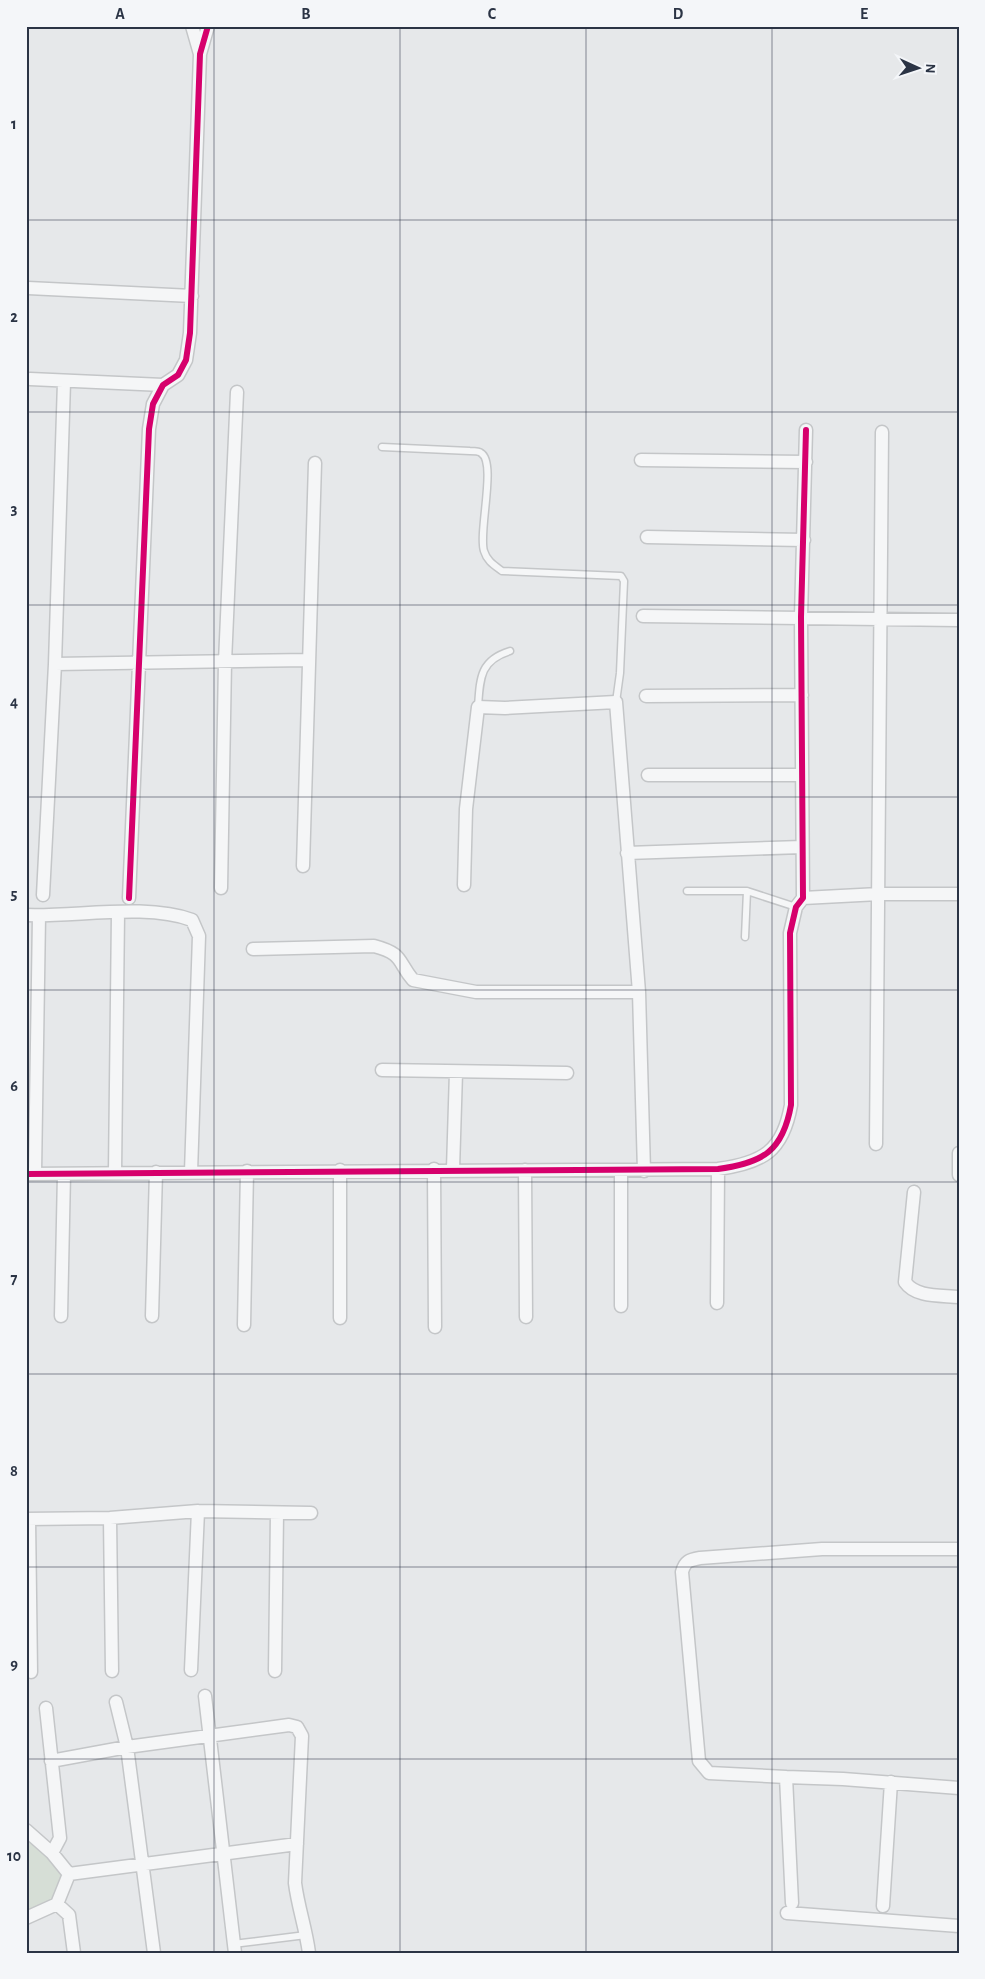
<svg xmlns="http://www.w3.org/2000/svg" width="985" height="1979" font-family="'Alegreya Sans',sans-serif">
<rect width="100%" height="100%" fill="#e6e8ea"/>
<path fill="#d6ded6" d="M 26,1830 L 69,1874 L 57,1904 L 26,1918 Z"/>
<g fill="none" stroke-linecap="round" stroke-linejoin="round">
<g stroke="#c4c6c8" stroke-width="9">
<path id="lane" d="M 382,447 L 470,451 C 473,451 479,451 481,453 C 497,462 478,532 484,551 C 487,561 494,565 502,571 L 621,576 L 624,581 L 620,673 L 616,702
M 478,707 C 480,678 480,660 510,651
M 687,891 L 747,891 L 796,907
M 745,937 L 747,891
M 233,1944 L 306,1935"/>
</g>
<g stroke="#c4c6c8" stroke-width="15">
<path id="street" d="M 192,26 L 200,54
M 28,288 L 192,296
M 30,379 L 163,385
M 641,460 L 806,462
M 647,537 L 804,540
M 643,616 L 959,620
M 55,664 L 309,660
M 646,696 L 802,695
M 648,775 L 801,775
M 627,853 L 802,847
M 303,866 L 315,463
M 464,885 L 466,809 L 478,707 L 505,708 L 616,702 L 639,992 L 644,1171
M 221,888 L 225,662 L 237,392
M 43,895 L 55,664 L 64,382
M 129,898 L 149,429 L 153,404 L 163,385 L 178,375 L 186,360 L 190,333 L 200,54 L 208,26
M 803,898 L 879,894 L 959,894
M 26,915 C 76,917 146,903 192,920 L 199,936 L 191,1172
M 253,949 L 374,946 C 404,954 397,961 413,980 L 476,992 L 639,992
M 382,1070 L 567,1073
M 876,1144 L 882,432
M 434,1169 L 435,1327
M 453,1169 L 456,1072
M 340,1170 L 340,1318
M 525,1170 L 526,1317
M 115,1172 L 118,913
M 35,1173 L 39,916
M 26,1174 L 718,1169 C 763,1163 783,1151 791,1105 L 790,933 L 796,907 L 803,898 L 801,617 L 806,430
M 959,1175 L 959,1153
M 914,1192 L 905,1282 C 916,1298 941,1295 959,1297
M 717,1303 L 718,1169
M 621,1306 L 621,1170
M 61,1316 L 64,1174
M 152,1316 L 156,1172
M 244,1325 L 247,1171
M 110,1518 L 112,1671
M 26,1519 L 110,1518 L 198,1511 L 311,1513
M 29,1519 L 31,1672
M 191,1670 L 198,1511
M 275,1671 L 277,1513
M 205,1696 L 235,1953
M 116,1702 L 127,1747 L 154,1953
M 46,1708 L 60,1838 L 52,1853
M 51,1761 L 127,1747 L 289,1725 L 297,1727 L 302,1736 L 295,1883 C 298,1907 306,1929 309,1953
M 786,1777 L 709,1773 L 699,1761 L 682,1572 C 685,1561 689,1560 700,1558 L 822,1549 L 959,1549
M 26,1830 L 52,1853 L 69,1874 L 57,1904 L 26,1918
M 69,1874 L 297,1844
M 792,1903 L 786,1777 L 843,1779 L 959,1788
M 57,1904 L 69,1915 L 74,1953
M 883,1906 L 891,1782
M 787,1913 L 959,1926"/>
</g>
<use href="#lane" stroke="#f5f6f7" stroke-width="6"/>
<use href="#street" stroke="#f5f6f7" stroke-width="12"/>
<g stroke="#f4f6f9" stroke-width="9">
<path id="cycleway" d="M 129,898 L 149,429 L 153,404 L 163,385 L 178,375 L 186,360 L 190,333 L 200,54 L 208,26
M 26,1174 L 718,1169 C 763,1163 783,1151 791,1105 L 790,933 L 796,907 L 803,898 L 801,617 L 806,430"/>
</g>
<use href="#cycleway" stroke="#d6006c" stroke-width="6"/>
</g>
<path fill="none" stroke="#2b3445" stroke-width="1" stroke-opacity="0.55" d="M 214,26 L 214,1953M 400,26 L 400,1953M 586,26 L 586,1953M 772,26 L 772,1953M 26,220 L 959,220M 26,412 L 959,412M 26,605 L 959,605M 26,797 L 959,797M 26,990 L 959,990M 26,1182 L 959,1182M 26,1374 L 959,1374M 26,1567 L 959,1567M 26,1759 L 959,1759"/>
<rect width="985" height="1979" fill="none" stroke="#f4f6f9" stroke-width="55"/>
<g transform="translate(918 68) rotate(93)" stroke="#f4f6f9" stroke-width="4" paint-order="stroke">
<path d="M0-4L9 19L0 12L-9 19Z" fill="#2b3445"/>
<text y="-8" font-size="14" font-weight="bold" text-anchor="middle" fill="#2b3445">N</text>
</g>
<rect x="28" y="28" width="930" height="1924" fill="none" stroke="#2b3445" stroke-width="2"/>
<g font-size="16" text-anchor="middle" font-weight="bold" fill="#2b3445">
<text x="120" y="19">A</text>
<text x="306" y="19">B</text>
<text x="492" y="19">C</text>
<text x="678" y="19">D</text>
<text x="864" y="19">E</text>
<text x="14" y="129">1</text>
<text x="14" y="322">2</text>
<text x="14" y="514">3</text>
<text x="14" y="707">4</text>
<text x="14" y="899">5</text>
<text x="14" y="1091">6</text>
<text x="14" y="1284">7</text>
<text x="14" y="1476">8</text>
<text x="14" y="1669">9</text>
<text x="14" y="1861">10</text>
</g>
</svg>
